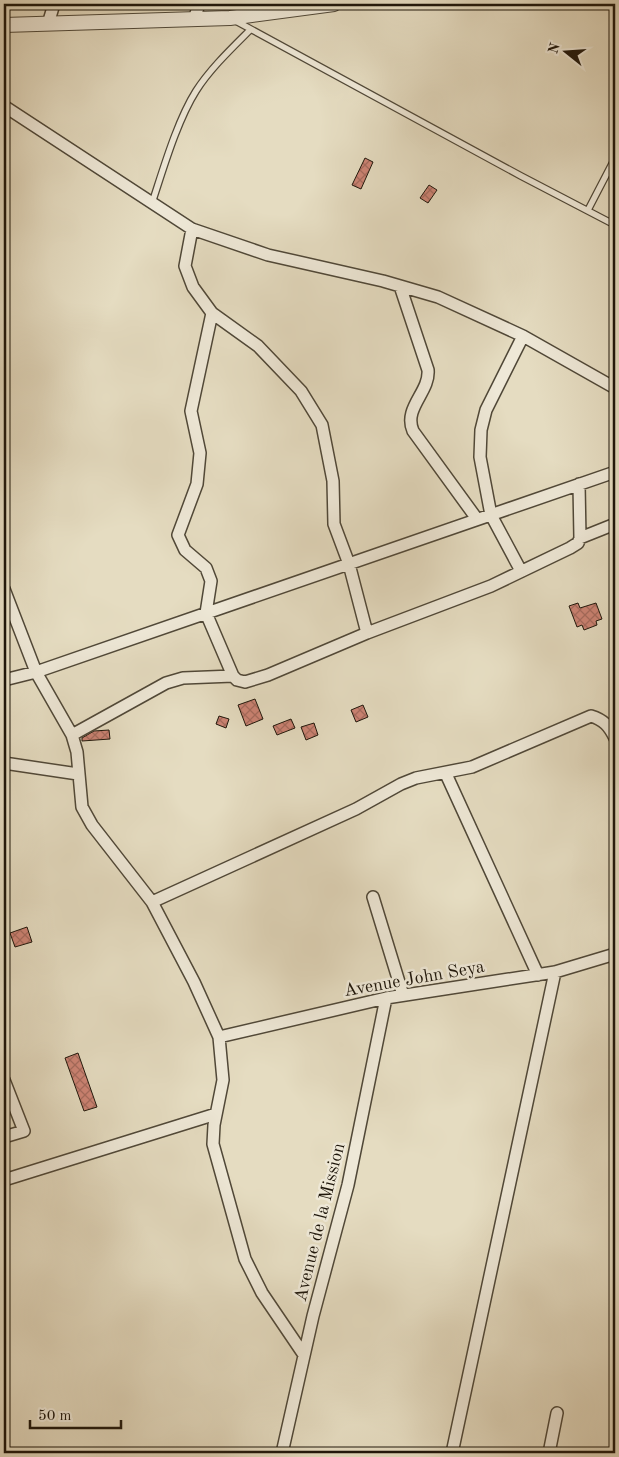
<svg xmlns="http://www.w3.org/2000/svg" width="619" height="1457" font-family="'Old Standard TT',serif">
<defs>
<pattern id="building-cross-hatch" width="8" height="8" patternUnits="userSpaceOnUse" patternTransform="scale(1.25)"><rect width="8" height="8" fill="#ce8475"/><path d="M0 0l8 8M0 8l8-8" fill="none" stroke="#a76b5e"/></pattern>
</defs>
<rect width="100%" height="100%" fill="#e5dcc1"/>
<filter id="stains"><feTurbulence type="fractalNoise" baseFrequency=".004" numOctaves="4"/><feColorMatrix values="0 0 0 0 .2 0 0 0 0 .09 0 0 0 0 .02 0 0 0 .5 -.17"/></filter>
<radialGradient id="worn" r=".72"><stop offset=".6" stop-color="#630" stop-opacity="0"/><stop offset="1" stop-color="#630" stop-opacity=".3"/></radialGradient>
<path fill="url(#building-cross-hatch)" stroke="#1e160b" d="M 365,158 L 373,162 L 361,189 L 352,185 Z
M 429,185 L 437,190 L 428,203 L 420,198 Z
M 578,603 L 580,608 L 596,603 L 602,619 L 596,621 L 597,625 L 584,630 L 582,625 L 577,627 L 569,606 Z
M 255,699 L 263,719 L 246,726 L 238,705 Z
M 363,705 L 368,717 L 356,722 L 351,710 Z
M 219,716 L 229,719 L 226,728 L 216,724 Z
M 291,719 L 295,728 L 277,735 L 273,726 Z
M 314,723 L 318,735 L 306,740 L 301,727 Z
M 109,730 L 110,739 L 82,741 L 82,738 L 94,731 Z
M 27,927 L 32,942 L 15,947 L 10,933 Z
M 78,1053 L 97,1107 L 84,1111 L 65,1058 Z"/>
<g fill="none" stroke-linecap="round" stroke-linejoin="round">
<g stroke="#504838" stroke-width="8">
<path id="service" d="M 234,20 L 521,176 L 615,225
M 152,203 C 163,170 177,121 196,91 C 210,69 231,49 250,30
M 588,210 L 615,158"/>
</g>
<g stroke="#504838" stroke-width="14">
<path id="minor" d="M 194,20 L 199,4
M 48,24 L 54,4
M 4,106 L 192,229 L 268,255 L 383,281 L 438,297 L 523,336 L 615,388
M 192,229 L 185,266 L 193,287 L 212,313 L 258,346 L 301,391 L 322,425 L 333,481 L 334,524 L 349,564 L 367,633
M 400,286 L 428,370 C 430,392 403,408 413,431 L 477,519
M 212,313 L 191,411 L 200,453 L 197,484 L 178,535 L 185,550 L 206,568 L 211,581 L 206,613 L 233,676 L 237,680 L 245,682 L 268,675 L 367,633 L 491,586 L 570,548 L 578,543 L 580,538 L 579,484
M 580,538 L 615,524
M 521,571 L 491,515 L 480,457 L 481,430 L 486,410 L 523,336
M 4,589 L 36,672 L 72,735 L 77,752 L 82,807 L 92,825 L 152,902 L 194,982 L 219,1037 L 223,1080 L 214,1125 L 213,1144 L 245,1259 L 262,1293 L 304,1355
M 4,680 L 36,672 L 615,472
M 72,735 L 166,683 L 183,678 L 233,676
M 4,763 L 78,774
M 446,774 L 538,975
M 373,897 L 403,995
M 152,902 L 356,809 L 401,784 L 416,778 L 472,767 L 591,716 C 604,720 609,726 615,738
M 219,1037 L 386,998 L 555,972 L 615,954
M 4,1080 L 24,1131 L 4,1137
M 4,1180 L 216,1114
M 282,1453 L 313,1316 L 348,1185 L 386,998
M 452,1453 L 555,972
M 549,1453 L 557,1413"/>
</g>
<g stroke="#504838" stroke-width="16">
<path id="tertiary" d="M 4,25 L 230,18 L 334,4"/>
</g>
<use href="#service" stroke="#eee8d7" stroke-width="5.5"/>
<use href="#minor" stroke="#eee8d7" stroke-width="11"/>
<use href="#tertiary" stroke="#eee8d7" stroke-width="14"/>
</g>
<g text-anchor="middle" stroke-width="5" stroke-linejoin="round" paint-order="stroke">
<g font-size="18" fill="#1e160b" stroke="#eee8d7">
<text transform="translate(414 978) rotate(-10)" y="6">Avenue John Seya</text>
<text transform="translate(319 1222) rotate(-76)" y="6">Avenue de la Mission</text>
</g>
</g>
<rect width="619" height="1457" fill="none" stroke="#e5dcc1" stroke-width="20"/>
<rect x="5" y="5" width="609" height="1447" fill="none" stroke="#1e160b" stroke-width="2.5"/>
<rect x="10" y="10" width="599" height="1437" fill="none" stroke="#1e160b"/>
<g transform="translate(566 52) rotate(287)" stroke="#eee8d7" stroke-width="4" paint-order="stroke">
<path d="M0-4L9 19L0 12L-9 19Z" fill="#1e160b"/>
<text y="-8" font-size="14" font-weight="bold" text-anchor="middle" fill="#1e160b">N</text>
</g>
<path d="M30 1420v8h91v-8" fill="none" stroke="#1e160b" stroke-width="2.5"/>
<text x="38" y="1420" font-size="15" fill="#1e160b" stroke="#eee8d7" stroke-width="4" paint-order="stroke">50 m</text>
<rect width="100%" height="100%" filter="url(#stains)"/>
<rect width="100%" height="100%" fill="url(#worn)"/>
</svg>
